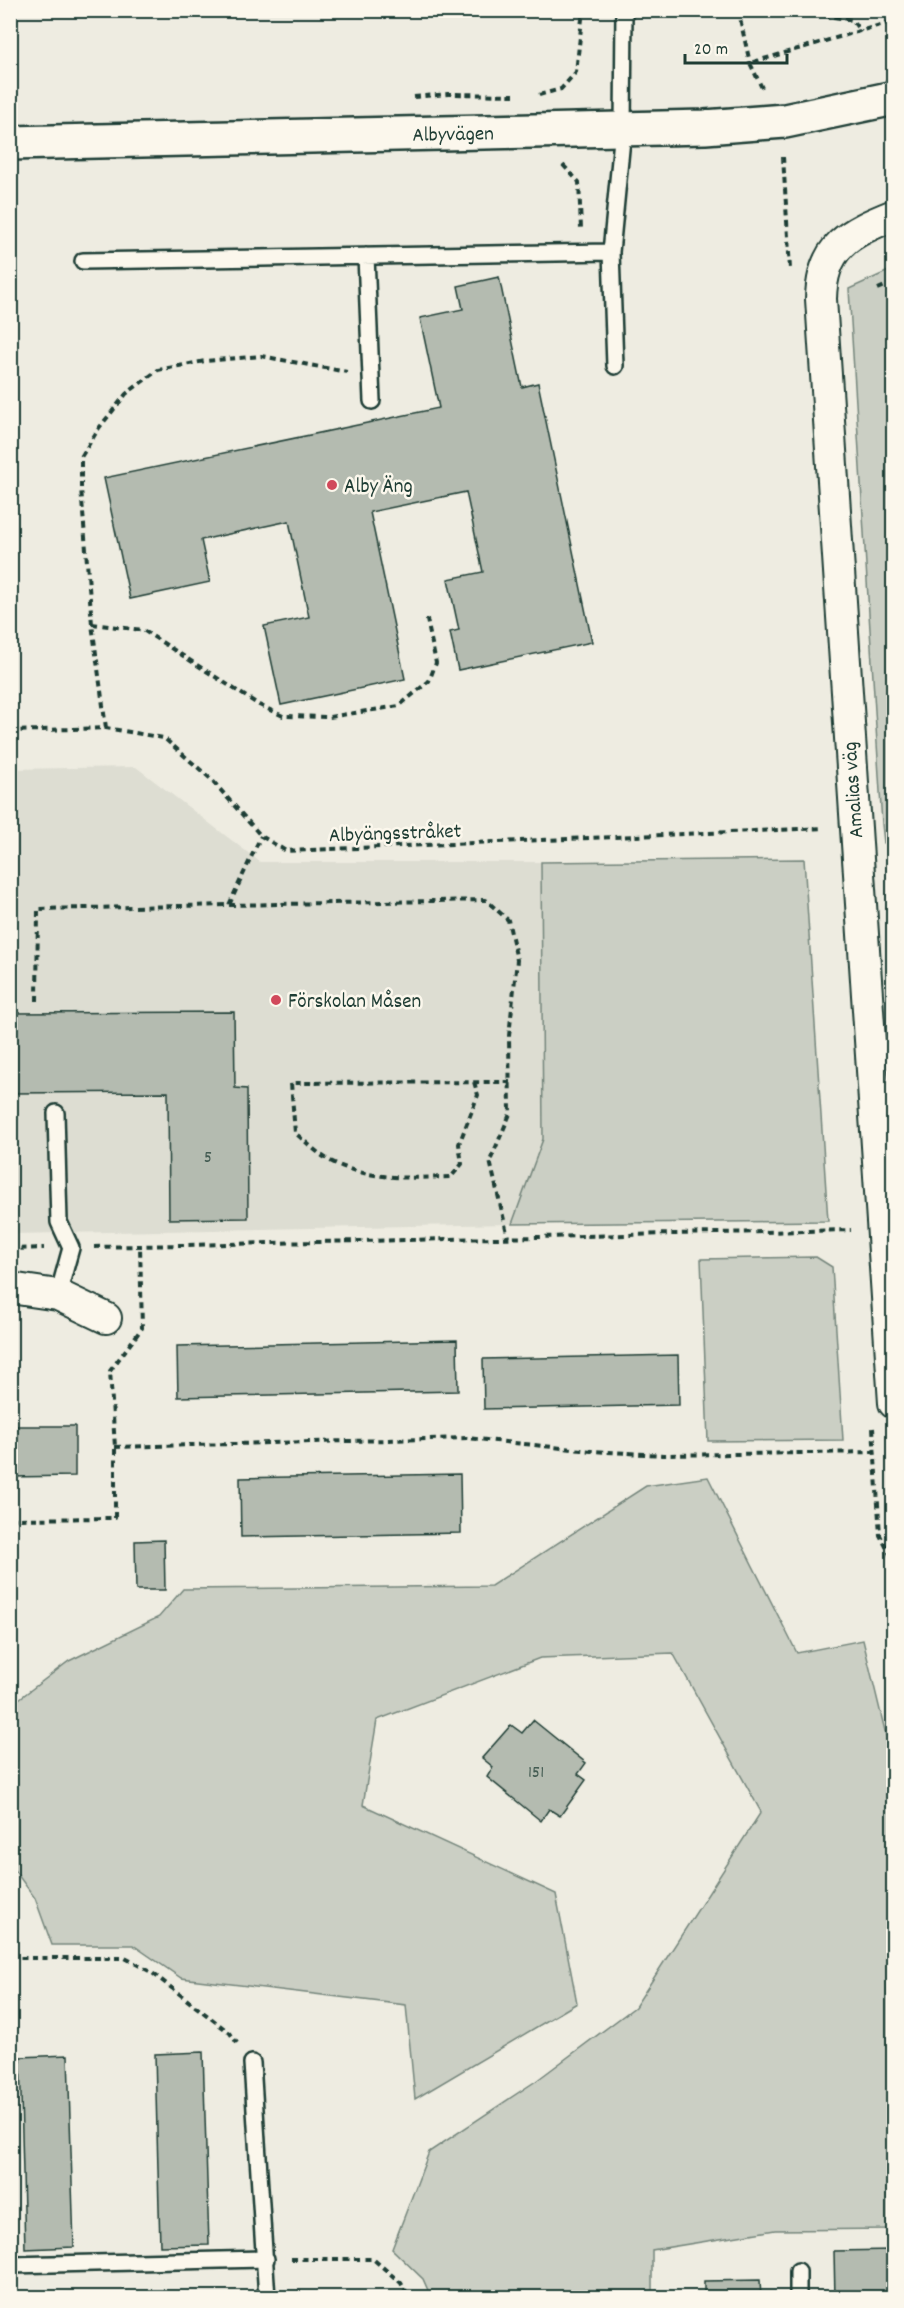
<svg xmlns="http://www.w3.org/2000/svg" width="904" height="2308" font-family="Dekko,sans-serif">
<rect width="100%" height="100%" fill="#eeece1"/>
<filter id="ink" filterUnits="userSpaceOnUse"><feTurbulence type="fractalNoise" baseFrequency=".0167" numOctaves="2"/><feDisplacementMap in="SourceGraphic" scale="12" xChannelSelector="R" yChannelSelector="G"/><feConvolveMatrix kernelMatrix="1 2 1 2 8 2 1 2 1" color-interpolation-filters="sRGB"/></filter>
<g filter="url(#ink)">
<path fill="#ddddd2" d="M 136,767 L 260,862 L 541,862 L 543,1139 L 512,1224 L 11,1234 L 10,769 Z"/>
<path fill="#cbcfc4" stroke="#75867c" stroke-width="1.5" d="M 893,269 L 893,845 L 884,843 L 882,824 L 849,289 Z
M 804,859 L 828,1221 L 512,1224 L 543,1139 L 541,862 Z
M 816,1257 L 832,1267 L 843,1440 L 708,1441 L 701,1259 Z
M 708,1477 L 797,1653 L 863,1640 L 893,1764 L 893,2229 L 775,2230 L 652,2250 L 652,2297 L 431,2297 L 423,2279 L 392,2249 L 429,2152 L 536,2081 L 635,2007 L 761,1812 L 673,1653 L 540,1658 L 377,1720 L 363,1805 L 556,1894 L 577,2003 L 415,2099 L 406,2005 L 181,1978 L 133,1945 L 52,1945 L 35,1898 L 15,1871 L 11,1869 L 11,1705 L 69,1661 L 159,1617 L 183,1589 L 491,1586 L 646,1486 Z"/>
<path fill="#b4bbb0" stroke="#1f3d34" stroke-width="1.5" d="M 499,277 L 522,387 L 538,383 L 592,642 L 458,670 L 450,632 L 459,630 L 448,579 L 483,572 L 466,492 L 370,512 L 405,679 L 281,705 L 264,626 L 309,617 L 289,521 L 201,540 L 210,582 L 130,599 L 104,478 L 439,408 L 420,318 L 463,309 L 458,286 Z
M 234,1012 L 235,1088 L 247,1089 L 248,1218 L 169,1219 L 168,1092 L 10,1093 L 10,1013 Z
M 457,1340 L 458,1391 L 178,1397 L 177,1346 Z
M 678,1355 L 679,1405 L 484,1409 L 483,1359 Z
M 10,1426 L 75,1426 L 75,1476 L 10,1477 Z
M 460,1474 L 461,1533 L 241,1537 L 240,1478 Z
M 164,1540 L 165,1590 L 136,1590 L 135,1541 Z
M 533,1720 L 586,1763 L 578,1774 L 586,1780 L 560,1816 L 549,1809 L 541,1821 L 487,1777 L 493,1767 L 482,1758 L 511,1725 L 522,1733 Z
M 203,2052 L 209,2245 L 160,2246 L 155,2054 Z
M 68,2055 L 74,2247 L 25,2249 L 20,2057 Z
M 893,2250 L 894,2298 L 835,2298 L 834,2251 Z
M 760,2280 L 761,2298 L 704,2298 L 704,2281 Z"/>
<g fill="none" stroke-linecap="round" stroke-linejoin="round">
<g stroke="#1f3d34" stroke-width="20">
<path id="service" d="M 366,256 L 372,401
M 83,261 L 611,252
M 615,366 L 611,252 L 623,129 L 624,10
M 56,1113 L 59,1222 L 71,1248 L 58,1295
M 252,2063 L 267,2298
M 10,2265 L 266,2259
M 798,2271 L 798,2298"/>
</g>
<g stroke="#1f3d34" stroke-width="34">
<path id="minor" d="M 894,215 C 849,233 822,246 821,299 L 894,1403
M 10,1288 L 58,1295 L 106,1318"/>
</g>
<g stroke="#1f3d34" stroke-width="38">
<path id="tertiary" d="M 10,143 L 705,127 L 785,121 L 894,98"/>
</g>
<path stroke="#1f3d34" stroke-width="4" stroke-dasharray="6 4.5" stroke-linecap="butt" d="M 738,10 L 750,63
M 793,10 L 852,20 L 861,32
M 762,88 L 750,63 L 894,21
M 539,95 L 561,89 L 576,72 L 583,10
M 414,97 L 448,94 L 514,95
M 783,157 L 790,269
M 563,165 L 579,182 L 581,229
M 878,289 L 894,282
M 92,624 L 143,630 L 259,705 L 283,716 L 329,717 L 399,706 L 429,681 L 436,663 L 426,615
M 106,728 L 92,624 L 81,488 L 81,457 L 99,428 L 126,394 L 158,370 L 205,361 L 261,356 L 347,372
M 10,731 L 106,728 L 164,738 L 211,779 L 261,836 L 286,851 L 824,828
M 229,905 L 486,900 L 508,920 L 517,960 L 509,1036 L 510,1114 L 490,1161 L 508,1237
M 37,1001 L 38,909 L 229,905 L 261,836
M 474,1082 L 478,1095 L 459,1144 L 462,1164 L 451,1177 C 409,1178 361,1181 324,1157 C 314,1150 305,1141 295,1133 L 291,1083 L 510,1082
M 94,1247 L 851,1230
M 10,1249 L 44,1248
M 873,1428 L 880,1535 L 894,1562
M 115,1447 L 467,1438 L 591,1451 L 663,1455 L 876,1452
M 10,1519 L 115,1518 L 115,1447 L 110,1371 L 142,1328 L 140,1246
M 10,1958 L 125,1958 L 151,1972 L 230,2033 L 237,2043
M 291,2259 L 373,2259 L 401,2283 L 409,2298"/>
<use href="#service" stroke="#fbf7ec" stroke-width="15"/>
<use href="#minor" stroke="#fbf7ec" stroke-width="30"/>
<use href="#tertiary" stroke="#fbf7ec" stroke-width="33"/>
</g>
</g>
<g fill="#d1495b" stroke="#fbf7ec" stroke-width="2">
<circle cx="332" cy="485" r="6"/>
<circle cx="276" cy="1000" r="6"/>
</g>
<g text-anchor="middle" stroke-width="5" stroke-linejoin="round" paint-order="stroke">
<g font-size="18" fill="#445c53">
<text x="208" y="1162">5</text>
<text x="536" y="1777">151</text>
</g>
<g font-size="21" fill="#1f3d34" stroke="#fbf7ec">
<text transform="translate(453 133) rotate(-1)" y="7">Albyvägen</text>
<text transform="translate(852 790) rotate(-94)" y="7">Amalias väg</text>
<text transform="translate(395 832) rotate(-2)" y="7">Albyängsstråket</text>
</g>
<g font-size="21" fill="#1f3d34" stroke="#fbf7ec" text-anchor="start">
<text x="344" y="492">Alby Äng</text>
<text x="288" y="1007">Förskolan Måsen</text>
</g>
</g>
<rect width="904" height="2308" fill="none" stroke="#fbf7ec" stroke-width="36"/>
<rect x="18" y="18" width="868" height="2272" fill="none" stroke="#1f3d34" stroke-width="2" filter="url(#ink)"/>
<path d="M685 54v9h102v-9" fill="none" stroke="#1f3d34" stroke-width="3"/>
<text x="694" y="54" font-size="18" fill="#1f3d34" stroke="#fbf7ec" stroke-width="4.5" paint-order="stroke">20 m</text>
</svg>
